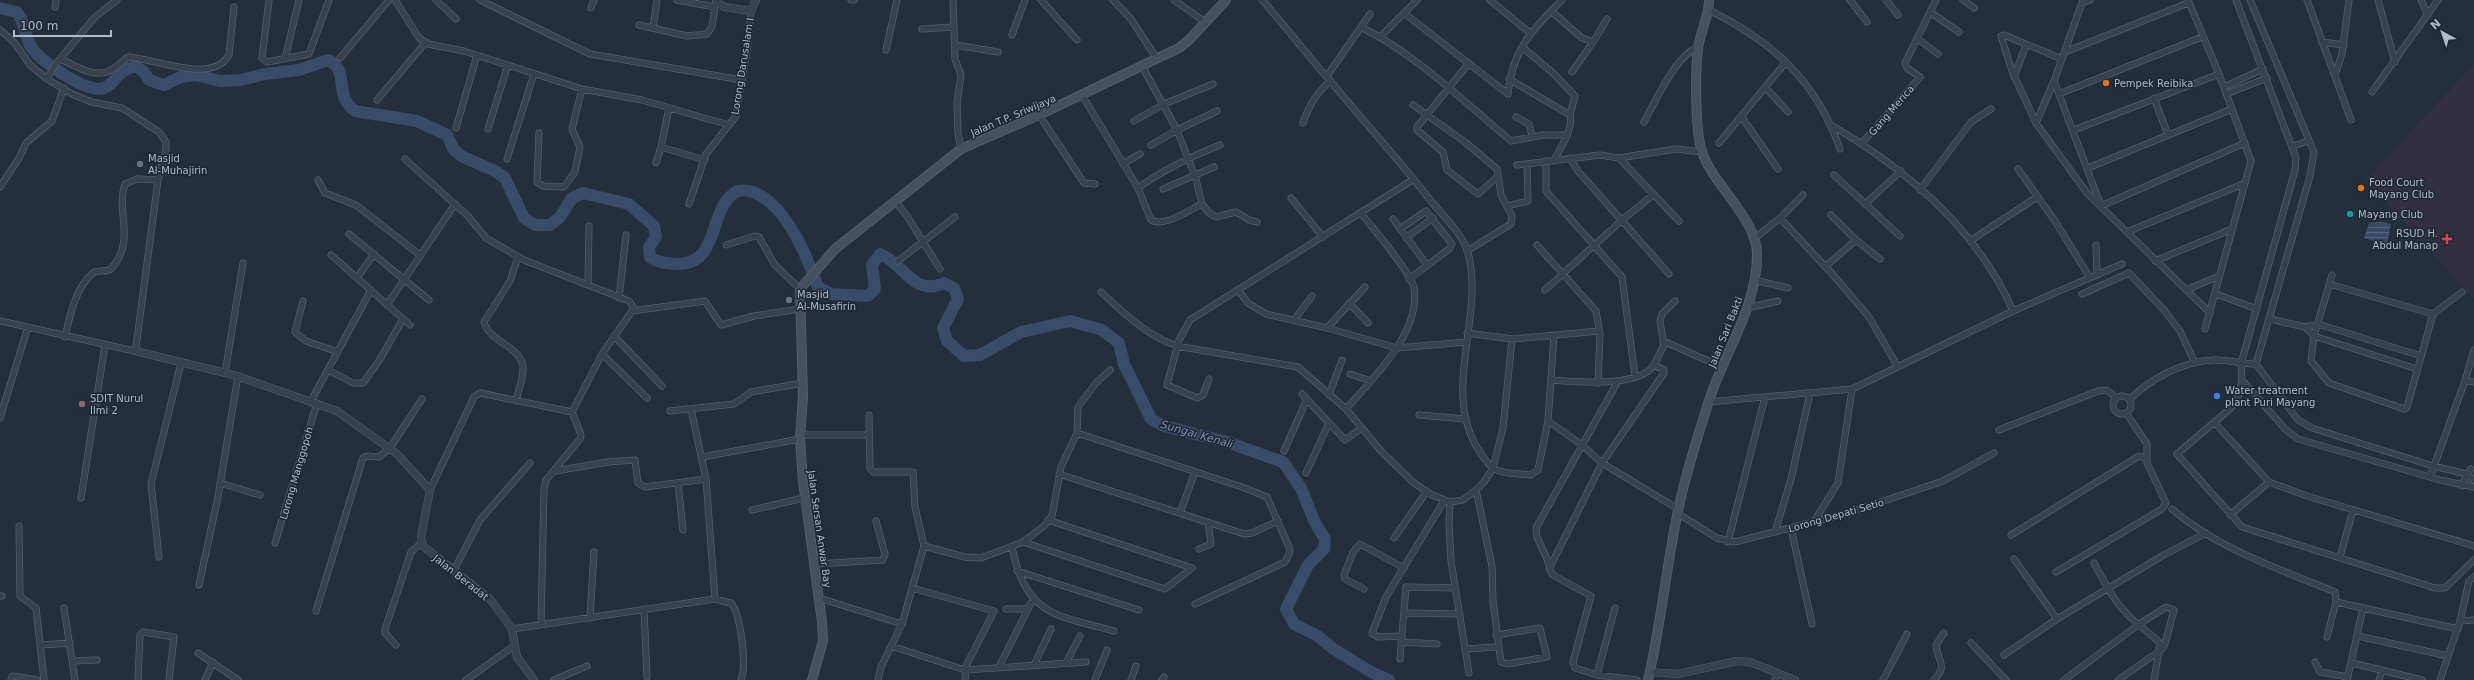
<svg xmlns="http://www.w3.org/2000/svg" width="2474" height="680" font-family="'DejaVu Sans',sans-serif">
<defs>
<pattern id="water-rules" width="6" height="5" patternUnits="userSpaceOnUse"><rect width="6" height="5" fill="#394c67"/><path d="M0 2.5h6" fill="none" stroke="#53647b"/></pattern>
</defs>
<rect width="100%" height="100%" fill="#242f3e"/>
<path fill="#32303f" d="M 2474,64 L 2474,299 L 2366,180 Z"/>
<path fill="url(#water-rules)" d="M 2381,222 L 2391,224 L 2387,245 L 2364,238 L 2369,223 Z"/>
<g fill="none" stroke-linecap="round" stroke-linejoin="round">
<path stroke="#394c67" stroke-width="12" d="M 0,8 L 17,12 C 24,22 25,34 30,45 C 38,61 87,94 104,88 C 116,84 114,71 136,66 L 144,72 L 149,80 L 164,85 L 181,77 L 195,75 L 220,81 L 241,80 L 265,74 L 299,70 L 328,60 C 351,70 332,94 355,111 L 417,121 L 447,135 L 454,150 L 463,157 L 495,171 L 505,178 L 524,218 L 535,225 L 550,225 L 560,217 L 572,198 L 583,193 L 629,204 L 654,226 L 656,237 L 649,247 L 650,257 C 659,263 665,263 676,264 C 720,265 708,213 733,194 C 738,189 746,190 753,192 C 786,204 807,256 818,287 L 831,294 L 868,296 L 875,289 L 872,265 L 880,254 C 905,264 913,297 944,283 L 954,288 L 958,299 L 943,328 L 947,341 L 964,356 L 980,355 L 1021,332 L 1070,321 L 1102,330 L 1119,343 L 1124,364 L 1151,419 L 1164,426 L 1227,442 L 1283,462 L 1301,488 L 1315,523 L 1325,539 L 1324,549 L 1308,565 L 1286,609 L 1294,624 L 1318,636 L 1332,648 L 1371,672 L 1389,680"/>
<g stroke="#565f6c" stroke-width="7">
<path id="minor" d="M 269,0 L 262,58 L 267,62 L 309,54 L 329,0
M 395,0 L 419,38 L 428,44 L 464,51 L 582,89 L 642,100 L 729,125
M 436,0 L 456,19
M 480,0 L 590,54 L 742,80
M 677,0 L 715,7
M 851,0 L 854,0
M 953,0 L 955,59 L 961,75 L 957,103 L 958,133 L 961,149
M 1041,0 L 1077,40
M 1113,0 L 1131,19 L 1157,59
M 1174,0 L 1205,22
M 1262,0 C 1286,27 1308,56 1332,83 C 1365,123 1400,161 1431,201 C 1443,216 1463,234 1468,253 C 1485,317 1441,389 1478,449 C 1482,455 1486,463 1493,468 C 1503,475 1519,473 1531,475 L 1538,470 L 1548,421 L 1554,335
M 1490,0 L 1530,33
M 1850,0 L 1867,22
M 1886,0 L 1898,15
M 1963,0 L 1974,8
M 2188,0 L 2219,74 L 2251,161 L 2205,329
M 2236,0 L 2296,158 L 2295,170 L 2241,364 L 2242,380 L 2285,429 L 2298,439 L 2440,480 L 2474,487
M 2250,0 L 2314,152 L 2310,176 L 2256,364 L 2298,420 L 2312,428 L 2433,466 L 2467,474 L 2474,480
M 2307,0 L 2351,120
M 2378,0 L 2395,62
M 2421,0 L 2428,15
M 2082,3 L 2090,0
M 55,7 L 56,0
M 591,8 L 594,0
M 1709,10 C 1773,42 1816,80 1840,149
M 1551,11 L 1582,38 L 1593,42 L 1607,19
M 1930,12 L 1959,32
M 1404,13 L 1508,94
M 639,25 L 687,36 L 707,34 L 712,27 L 716,0
M 1361,27 C 1417,55 1464,102 1511,141 L 1544,135 L 1566,135
M 653,28 L 657,0
M 922,29 L 953,27
M 0,30 L 14,42 L 30,65 L 47,79 L 72,94 L 91,102 L 122,108 L 159,132 L 166,142 L 166,149 L 158,180 L 136,347 L 139,352 L 0,321
M 1012,35 L 1025,0
M 1380,37 L 1417,0
M 1918,39 L 1938,54
M 2322,42 L 2344,45
M 955,45 L 998,52
M 1522,47 L 1553,73 L 1575,96 L 1570,115
M 886,50 L 897,0
M 2065,52 L 2188,3
M 340,58 L 389,0
M 61,59 C 75,66 95,79 111,70 C 117,67 122,61 128,57 C 154,58 212,85 229,55 L 234,7
M 285,59 L 299,0
M 2062,59 L 2004,35 L 2001,36 L 2012,71 L 2036,123 L 2087,193 L 2210,313
M 1469,63 L 1417,127 L 1417,130 L 1443,152 L 1447,170 L 1478,194 L 1498,176
M 1142,66 L 1177,130 L 1196,179 L 1202,204 L 1209,213 L 1216,217 L 1236,212 L 1249,220 L 1257,222
M 1572,72 L 1593,42
M 2335,75 L 2342,54 L 2349,0
M 1327,76 L 1370,14
M 2014,77 L 2026,45
M 47,79 L 55,65 L 95,17 L 117,0
M 1509,79 L 1570,115 C 1574,128 1560,149 1554,160
M 2054,81 L 2101,206 L 2245,143
M 1765,87 L 1788,112
M 2224,87 L 2263,69
M 2372,92 L 2438,0
M 1508,94 C 1512,50 1532,30 1562,0
M 2059,94 L 2202,37
M 2226,94 L 2267,78
M 1082,95 L 1138,188 L 1151,220 C 1164,228 1189,210 1202,204
M 2154,98 L 2168,135
M 377,100 L 426,42
M 1413,105 L 1465,142 L 1497,169 L 1501,195 L 1512,216 L 1511,224 L 1467,251
M 1039,115 L 1084,183 L 1095,184
M 1741,116 L 1778,169
M 1516,117 L 1529,124 L 1532,136
M 1134,121 L 1164,104 L 1213,84
M 1644,122 C 1656,101 1675,56 1698,47
M 1303,123 C 1309,105 1316,94 1330,81
M 2036,123 L 2054,81 L 2083,0
M 1831,125 C 1906,169 1978,230 2013,311
M 456,128 L 477,55
M 488,129 L 508,65
M 2074,130 L 2219,74
M 539,133 L 537,182 L 543,186 L 564,187 L 575,172 L 580,147 L 572,129 L 582,89
M 1719,143 L 1786,62
M 1862,143 L 1920,77 L 1907,68 L 1905,63 L 1936,0
M 1151,145 L 1177,130 L 1217,111
M 2293,146 L 2309,141
M 661,147 L 705,160
M 1570,158 L 1578,171 L 1669,274
M 1619,158 L 1679,221
M 405,159 L 468,216 L 486,238 L 524,260 L 629,301 L 635,310
M 507,159 L 534,74
M 1546,161 L 1546,191 L 1622,277 L 1635,376
M 656,163 L 661,147 L 669,108
M 1123,164 L 1140,154
M 1517,165 L 1600,155 L 1619,158 L 1676,149 L 1702,152
M 2088,168 L 2232,109
M 2018,169 L 2055,221 L 2090,278
M 1834,175 L 1900,236
M 318,180 L 325,193 L 356,205 L 420,255
M 0,187 L 19,158 L 26,143 L 52,121 L 64,88
M 1138,188 C 1164,169 1190,157 1220,145
M 1163,189 L 1214,167
M 1920,190 L 1971,122 L 1991,109
M 1291,198 L 1323,237
M 895,201 L 907,216 L 940,269
M 689,204 L 706,154 L 736,116 L 748,44 L 751,11
M 1865,204 L 1901,171
M 1507,206 L 1528,201 L 1527,164
M 1831,215 L 1856,240
M 1780,218 L 1834,276 L 1869,317 L 1898,367
M 1393,219 L 1427,265
M 1400,229 L 1426,211 L 1452,244 L 1449,249 L 1409,279
M 2127,232 L 2243,184
M 349,234 L 429,300
M 1406,238 L 1433,218
M 1754,239 L 1780,218 L 1803,195
M 1970,241 L 2037,197
M 726,245 L 755,236 L 759,237 L 775,265 L 800,289
M 1537,245 L 1596,311 L 1600,334 L 1598,383
M 2096,245 L 2097,275
M 331,255 L 410,325
M 898,261 L 955,217
M 2155,261 L 2232,229
M 1825,267 L 1856,240 L 1880,259
M 2332,275 L 2314,336 L 2311,361 L 2329,383 L 2404,409 L 2407,407 L 2433,314 L 2462,292
M 357,278 L 374,254
M 1755,280 L 1788,288
M 2329,284 L 2433,314
M 588,285 L 589,226
M 1238,290 L 1248,303 L 1266,314 L 1327,328 L 1397,348 L 1466,342
M 1545,290 L 1622,220 L 1653,195
M 2186,290 L 2219,276
M 1101,292 C 1125,314 1146,335 1177,346 L 1298,367 L 1346,409 L 1381,451 L 1414,483 L 1432,495 L 1450,502 L 1463,500 L 1476,490 L 1484,482 L 1493,468 L 1503,428 L 1512,339
M 2082,294 L 2129,273 L 2164,310 L 2180,331 L 2194,361
M 2216,294 L 2257,309
M 619,298 L 626,235
M 303,301 L 295,332 L 306,341 L 338,352
M 1349,303 L 1368,323
M 387,305 L 455,204
M 1747,308 L 1778,301
M 2270,319 L 2305,327 L 2318,324 L 2421,356
M 1294,320 L 1312,296
M 2305,327 L 2314,336 L 2417,369
M 1327,328 L 1365,287
M 1467,333 L 1512,339 L 1599,331
M 614,336 L 662,386
M 65,337 C 70,316 75,288 93,273 C 98,269 105,273 111,269 C 137,239 115,213 125,184 L 137,179 L 158,180
M 1663,341 L 1722,367
M 602,354 L 647,398
M 328,370 L 353,383 L 363,383 L 379,361 L 403,319
M 225,373 L 243,263
M 1350,374 L 1371,381
M 1209,379 L 1203,395 L 1197,398 L 1167,385 L 1179,340 L 1190,320 L 1414,179
M 1551,380 C 1576,382 1639,388 1654,365
M 2242,380 L 2238,398 L 2231,408 L 2177,454 L 2242,527 L 2435,588 L 2445,588 L 2474,560
M 2465,381 L 2474,382
M 1302,394 L 1345,440 L 1362,428
M 1329,395 L 1342,360
M2113 405a9 9 0 1 1 18 0a9 9 0 1 1-18 0Z
M 2130,399 C 2150,379 2184,361 2213,360 C 2227,359 2242,364 2256,364
M 311,401 L 371,290
M 516,401 C 518,391 524,377 523,366 C 520,346 489,342 484,322 L 510,281 L 518,257
M 1708,402 L 1852,389 L 2013,311 L 2122,264
M 691,409 L 706,479 L 715,599
M 1346,409 C 1373,378 1421,333 1414,288 C 1411,272 1373,229 1361,213
M 670,411 L 734,404 L 751,392 L 803,383
M 869,415 L 870,468 L 873,472 L 913,472 L 915,507 L 924,546 L 902,624 L 881,667 L 878,680
M 1419,415 L 1465,419
M 0,418 L 28,327
M 1548,421 L 1582,445 L 1602,463 L 1678,509
M 2214,422 L 2269,482 L 2307,496 L 2474,546
M 1999,430 L 2098,391 L 2107,390 L 2116,398
M 1077,433 L 1242,487 L 1267,497 L 1289,547 L 1290,552 L 1285,562 L 1195,604
M 800,435 L 869,435
M 1284,451 L 1307,399
M 702,457 L 800,439
M 555,471 L 608,462 L 635,460 L 638,483 L 645,487 L 706,479
M 1306,473 L 1329,423
M 1059,474 L 1244,534 L 1252,533 L 1278,521
M 2430,477 L 2465,381 L 2474,350
M 220,483 L 260,495
M 678,483 L 683,530
M 2462,486 L 2467,474 L 2471,469
M 430,490 L 474,397 L 480,393 L 572,412 L 602,354 L 632,311 L 705,301 L 721,325 L 754,316 L 800,309
M 1476,490 L 1492,566 L 1493,601 L 1501,662 L 1507,664 L 1547,657 L 1540,628 L 1496,635
M 81,498 L 105,345
M 1450,502 L 1449,524 L 1451,561 L 1469,673
M 2172,509 C 2218,549 2279,569 2335,592 L 2336,602 L 2458,629
M 752,510 L 804,498
M 1180,513 L 1195,472
M 1677,513 L 1717,538 L 1735,542 L 1848,513 L 1943,481 L 1994,453
M 2230,515 L 2269,482
M 1813,523 L 1838,483 L 1852,389
M 19,526 L 20,596 L 36,608 L 44,680
M 1791,528 L 1812,624
M 1775,532 L 1791,479 L 1810,393
M 2011,535 L 2139,456 L 2147,459
M 1394,538 L 1427,491
M 1023,542 L 1165,589 L 1192,568 L 1048,520
M 1728,542 L 1765,397
M 275,543 L 317,403
M 924,546 L 965,557 L 981,558 L 1023,542 L 1044,526 L 1052,516 L 1061,467 L 1077,433 L 1078,407 L 1096,383 L 1110,370
M 1012,547 C 1026,615 1054,615 1114,631
M 1199,549 L 1211,544 L 1208,523
M 159,557 L 151,484 L 181,363
M 2340,557 L 2353,510
M 2014,559 L 2057,619
M 2094,563 C 2104,581 2113,600 2128,615 C 2138,626 2152,633 2160,644 L 2154,680
M 815,564 L 883,560 L 885,554 L 876,521
M 1550,566 L 1537,537 L 1536,528 L 1618,381
M 454,570 L 480,520 L 530,463
M 1017,571 L 1139,610
M 2056,572 L 2162,509 L 2166,503 L 2147,463 L 2147,444 L 2126,413
M 199,585 L 218,497 L 238,376
M 912,588 L 994,611 L 966,666 L 965,680
M 1364,589 L 1345,579 L 1344,575 L 1353,552 L 1360,544 L 1404,568
M 0,596 L 2,596
M 819,598 L 902,624
M 64,608 L 75,680
M 1006,609 L 1028,609
M 644,610 L 647,677
M 316,611 L 363,458 L 367,456 L 379,457 L 390,448 L 422,399
M 1404,613 L 1460,614
M 590,618 L 594,552
M 2460,621 L 2474,620
M 541,624 L 544,489 L 546,480 L 580,439 L 581,435 L 572,412
M 512,629 L 715,599 L 731,603 C 741,615 747,665 741,680
M 1402,636 L 1378,637 L 1372,633 L 1386,597 L 1444,501
M 2358,636 L 2448,656
M 2327,637 L 2336,602
M 1401,642 L 1437,644
M 1971,643 L 2006,680
M 41,645 L 70,643
M 396,645 L 385,633 L 385,629 L 411,552 L 421,543
M 891,646 L 965,670 L 1086,662
M 1465,649 L 1497,647
M 198,653 L 238,680
M 2004,655 L 2057,619 L 2162,556 L 2206,533
M 1400,659 L 1406,587 L 1455,588
M 73,661 L 97,660
M 2315,662 L 2320,672 L 2348,677
M 1066,663 L 1080,636
M 2352,663 L 2422,680
M 1034,665 L 1051,629
M 999,667 L 1031,603
M 1597,675 L 1615,608
M 11,680 L 12,676 L 37,680
M 138,680 L 140,635 L 143,632 L 174,637 L 169,680
M 205,680 L 213,662
M 466,680 L 514,646
M 554,680 L 587,666
M 1095,680 L 1107,650
M 1131,680 L 1136,666
M 1162,680 L 1164,677
M 1637,680 L 1597,675 L 1575,668 L 1573,662 L 1591,596 L 1553,575 L 1549,569 L 1602,463 L 1664,373 L 1664,370 L 1654,365 L 1664,345 L 1660,321 L 1662,314 L 1675,301
M 1775,680 L 1777,674
M 1883,680 L 1907,634
M 1934,680 C 1949,664 1937,662 1936,645 L 1944,633
M 2064,680 L 2138,625 L 2166,607 L 2174,610 L 2165,644 L 2161,650 L 2118,680
M 2347,680 L 2363,608
M 2379,680 L 2382,671
M 2440,680 L 2460,621 L 2469,581 L 2474,577"/>
</g>
<g stroke="#565f6c" stroke-width="8">
<path id="tertiary" d="M 716,0 L 724,7 L 751,11 L 756,0
M 139,352 L 234,375 L 337,411 L 397,454 L 430,490 L 421,537 L 423,546 L 491,600 L 512,629 L 517,657 L 534,680
M 1650,672 L 1678,674 L 1737,661 L 1750,662 L 1795,680"/>
</g>
<g stroke="#565f6c" stroke-width="10">
<path id="secondary" d="M 812,680 L 823,641 L 822,622 L 803,481 L 800,439 L 803,396 L 800,289 L 835,249 L 961,149 L 1039,115 L 1179,48 L 1189,40 L 1226,0
M 1648,680 C 1661,625 1666,567 1678,511 C 1685,475 1697,439 1708,404 C 1723,354 1757,309 1757,255 C 1758,220 1713,185 1702,152 C 1695,129 1695,73 1698,49 C 1700,32 1709,17 1709,0"/>
</g>
<use href="#minor" stroke="#38414e" stroke-width="5.5"/>
<use href="#tertiary" stroke="#38414e" stroke-width="7"/>
<use href="#secondary" stroke="#465061" stroke-width="8"/>
</g>
<g fill="#e8710a" stroke="#1d2633" stroke-width="1.5">
<circle cx="2106" cy="83" r="4"/>
<circle cx="2361" cy="188" r="4"/>
</g>
<g fill="#6b7280" stroke="#1d2633" stroke-width="1.5">
<circle cx="140" cy="164" r="4"/>
<circle cx="789" cy="300" r="4"/>
</g>
<circle fill="#0f9aa8" stroke="#1d2633" stroke-width="1.5" cx="2350" cy="214" r="4"/>
<path fill="#e0444e" stroke="#1d2633" stroke-width="1.5" d="M2445 233h4v4h4v4h-4v4h-4v-4h-4v-4h4z"/>
<circle fill="#3f7fe0" stroke="#1d2633" stroke-width="1.5" cx="2217" cy="396" r="4"/>
<circle fill="#8d6e63" stroke="#1d2633" stroke-width="1.5" cx="82" cy="404" r="4"/>
<g text-anchor="middle" stroke-width="3" stroke-linejoin="round" paint-order="stroke">
<g font-size="10" fill="#b4bcc9" stroke="#1d2633">
<text transform="translate(742 66) rotate(-81)" y="4">Lorong Darusalam I</text>
<text transform="translate(1891 110) rotate(-49)" y="4">Gang Merica</text>
<text transform="translate(1013 115) rotate(-23)" y="4">Jalan T.P. Sriwijaya</text>
<text transform="translate(1725 332) rotate(-68)" y="4">Jalan Sari Bakti</text>
<text transform="translate(296 473) rotate(-74)" y="4">Lorong Manggopoh</text>
<text transform="translate(1836 515) rotate(-16)" y="4">Lorong Depati Setio</text>
<text transform="translate(820 529) rotate(82)" y="4">Jalan Sersan Anwar Bay</text>
<text transform="translate(461 577) rotate(38)" y="4">Jalan Beradat</text>
</g>
<g font-size="10" fill="#b4bcc9" stroke="#1d2633" text-anchor="start">
<text x="2114" y="87">Pempek Reibika</text>
<text x="148" y="162">Masjid<tspan x="148" dy="12">Al-Muhajirin</tspan></text>
<text x="2369" y="186">Food Court<tspan x="2369" dy="12">Mayang Club</tspan></text>
<text x="2358" y="218">Mayang Club</text>
<text x="2438" y="237" text-anchor="end">RSUD H.<tspan x="2438" dy="12">Abdul Manap</tspan></text>
<text x="797" y="298">Masjid<tspan x="797" dy="12">Al-Musafirin</tspan></text>
<text x="2225" y="394">Water treatment<tspan x="2225" dy="12">plant Puri Mayang</tspan></text>
<text x="90" y="402">SDIT Nurul<tspan x="90" dy="12">Ilmi 2</tspan></text>
</g>
<g font-size="11" font-style="italic" fill="#7c92b1" stroke="#1d2633">
<text transform="translate(1197 434) rotate(16)" y="4">Sungai Kenali</text>
</g>
</g>
<g transform="translate(2442 32) rotate(320)" stroke="#1d2633" stroke-width="3" paint-order="stroke">
<path d="M0-3L7 15L0 10L-7 15Z" fill="#b4bcc9"/>
<text y="-6" font-size="11" font-weight="bold" text-anchor="middle" fill="#b4bcc9">N</text>
</g>
<path d="M14 30v6h97v-6" fill="none" stroke="#b4bcc9" stroke-width="2"/>
<text x="20" y="30" font-size="12" fill="#b4bcc9" stroke="#1d2633" stroke-width="3" paint-order="stroke">100 m</text>
</svg>
